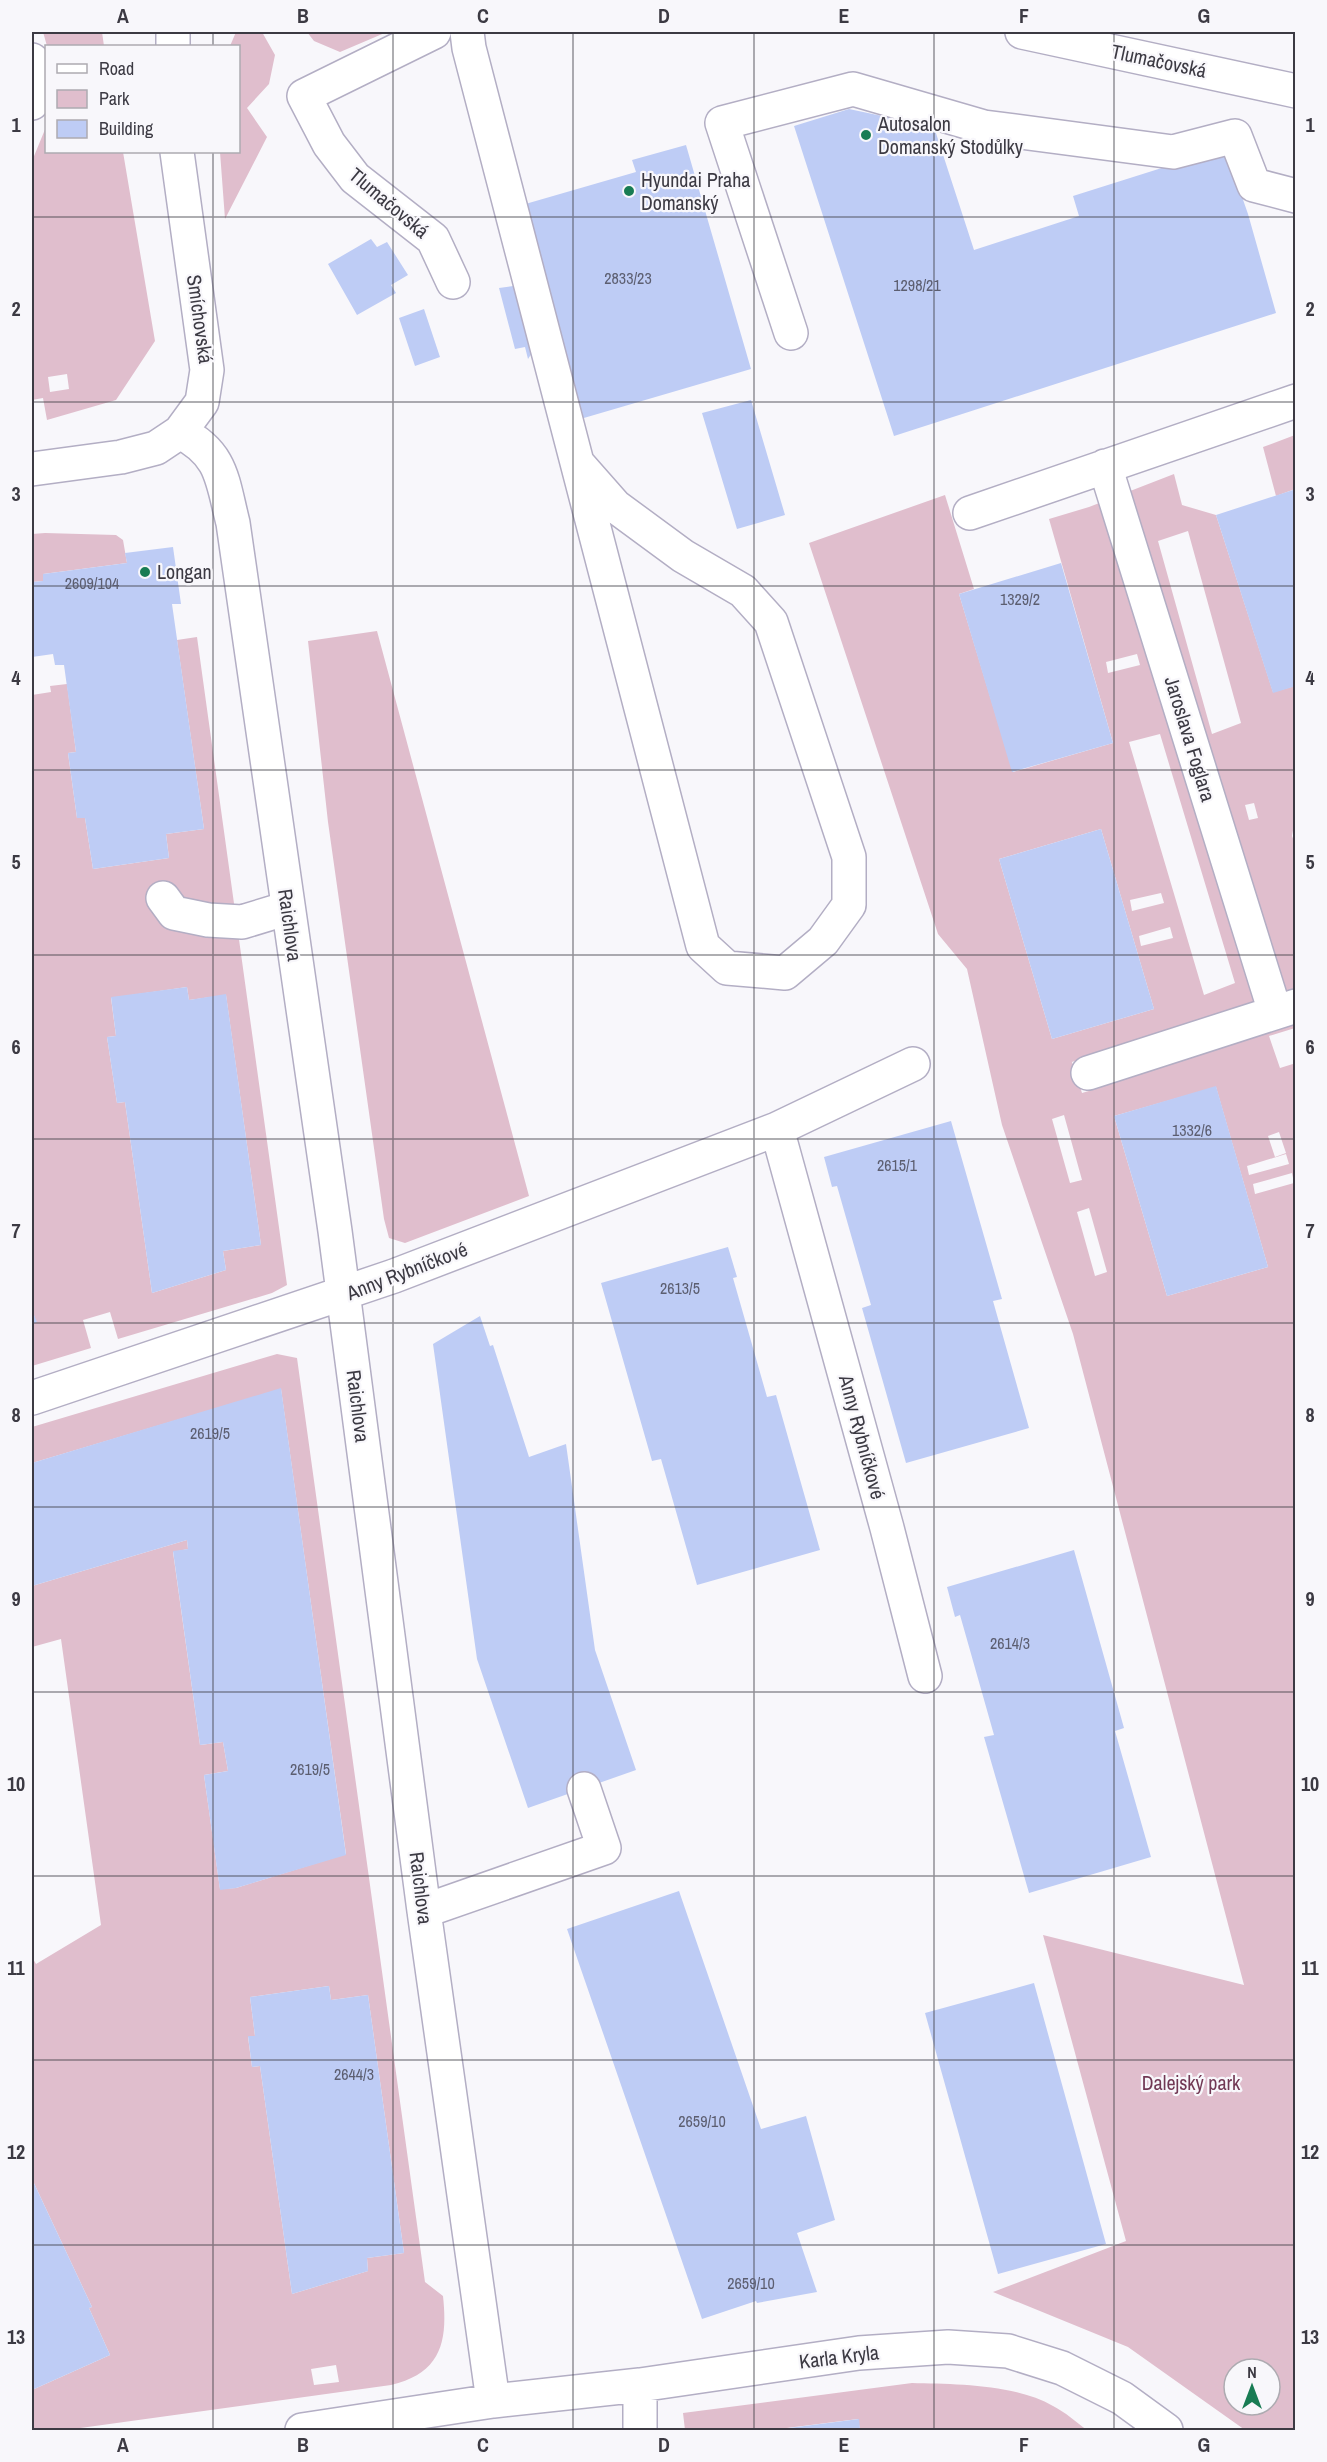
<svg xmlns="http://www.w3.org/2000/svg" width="1327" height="2462" font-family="'Archivo Narrow',sans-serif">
<rect width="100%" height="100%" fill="#f8f7fb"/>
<path fill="#e0becd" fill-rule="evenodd" d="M 43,32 L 102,32 L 104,46 L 47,46 Z
M 236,32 L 262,32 L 275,55 L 269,84 L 247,108 L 267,137 L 225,219 L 220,152 L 238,152 L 238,46 L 230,46 Z
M 307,32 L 387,32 L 340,52 L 314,41 Z
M 46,127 L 46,152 L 123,152 L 155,341 L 116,400 L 47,420 L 43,398 L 32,400 L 32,161 ZM 67,374 L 69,389 L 50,392 L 48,377 Z
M 1295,435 L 1295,489 L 1276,496 L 1263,447 Z
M 1174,474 L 1182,505 L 1216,515 L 1273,692 L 1295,686 L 1296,814 L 1292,836 L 1296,846 L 1295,1028 L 1269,1036 L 1280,1068 L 1296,1063 L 1295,2430 L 1245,2430 L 1128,2347 L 993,2292 L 1126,2241 L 1043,1935 L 1244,1985 L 1073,1334 L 1002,1125 L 967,969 L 938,934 L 809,543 L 945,495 L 974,589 L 959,594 L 1013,772 L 1113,743 L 1049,519 L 1089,507 ZM 1188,531 L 1241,723 L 1212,734 L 1158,541 ZM 1137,654 L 1140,665 L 1108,673 L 1106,662 ZM 1160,734 L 1235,983 L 1204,995 L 1129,742 ZM 1254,803 L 1258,818 L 1249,820 L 1245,805 ZM 1101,829 L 1154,1009 L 1052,1039 L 999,859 ZM 1161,893 L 1164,903 L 1132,911 L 1130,900 ZM 1170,927 L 1173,938 L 1141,946 L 1139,936 ZM 1089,1056 L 1099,1088 L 1082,1093 L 1072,1062 ZM 1216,1087 L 1268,1267 L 1167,1296 L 1114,1116 ZM 1064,1115 L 1082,1180 L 1070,1183 L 1052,1119 ZM 1279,1132 L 1286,1153 L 1275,1157 L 1268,1136 ZM 1286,1154 L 1289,1164 L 1249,1175 L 1247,1166 ZM 1292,1173 L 1294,1183 L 1255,1194 L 1253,1184 ZM 1089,1208 L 1107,1272 L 1095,1276 L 1077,1212 ZM 1234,2369 L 1270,2369 L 1270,2405 L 1234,2405 Z
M 45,533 L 116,535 L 123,540 L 127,563 L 43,574 L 43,581 L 32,582 L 32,534 Z
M 377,631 L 529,1196 L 405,1243 L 389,1238 L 384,1219 L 328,822 L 308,641 Z
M 197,637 L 287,1285 L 272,1293 L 118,1339 L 110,1312 L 83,1320 L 91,1348 L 32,1366 L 32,1324 L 36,1322 L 32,1310 L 32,695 L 51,692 L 50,686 L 67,684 L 76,752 L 68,753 L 77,818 L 85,818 L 93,869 L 169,858 L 166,834 L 204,829 L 177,640 ZM 187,987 L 189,1000 L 226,995 L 261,1245 L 223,1251 L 226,1270 L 152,1293 L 125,1102 L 117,1103 L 107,1037 L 116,1036 L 111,998 Z
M 277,1354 L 297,1358 L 425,2282 L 443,2296 C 448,2342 441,2373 391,2385 L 66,2430 L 32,2430 L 32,2390 L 110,2355 L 89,2308 L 92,2307 L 32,2179 L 32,1957 L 36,1964 L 101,1925 L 61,1639 L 32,1647 L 32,1586 L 187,1540 L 188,1549 L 173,1552 L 200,1745 L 223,1742 L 228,1771 L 204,1775 L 220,1889 L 236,1888 L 346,1854 L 281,1389 L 32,1463 L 32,1427 ZM 329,1986 L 331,2000 L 368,1995 L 404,2253 L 367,2258 L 368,2271 L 292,2294 L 260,2066 L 252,2067 L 248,2037 L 255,2036 L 250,1997 ZM 336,2365 L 339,2382 L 314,2385 L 311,2369 Z
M 912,2383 C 954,2384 1015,2384 1053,2406 C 1065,2412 1076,2422 1087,2430 L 860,2430 L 858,2419 L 771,2430 L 685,2430 L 683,2413 Z"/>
<path fill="#beccf5" d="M 849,109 L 934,127 L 974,250 L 1079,216 L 1073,196 L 1225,148 L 1248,214 L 1276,313 L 894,436 L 794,126 Z
M 686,145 L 751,369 L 577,420 L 515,207 L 636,172 L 632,160 Z
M 371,239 L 377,247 L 387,242 L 408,275 L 391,285 L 396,293 L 357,315 L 328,264 Z
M 520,285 L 536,347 L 528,359 L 525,347 L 515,349 L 499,288 Z
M 424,309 L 440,357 L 415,366 L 399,318 Z
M 751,400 L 785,515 L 737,529 L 702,413 Z
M 1296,489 L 1296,686 L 1273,693 L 1216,515 Z
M 173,547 L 181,604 L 172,604 L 204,829 L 166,834 L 169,858 L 93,869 L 85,818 L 77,818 L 68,753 L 76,752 L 64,665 L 55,665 L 53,654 L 32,657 L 32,582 L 43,581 L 43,574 L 127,563 L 125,553 Z
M 1061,563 L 1113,743 L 1012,772 L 959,594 Z
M 1101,829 L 1154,1009 L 1052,1039 L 999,859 Z
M 187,987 L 189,1000 L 226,994 L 261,1245 L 223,1251 L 226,1270 L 152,1293 L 125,1102 L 117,1103 L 107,1037 L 116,1036 L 111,997 Z
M 1216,1086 L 1268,1267 L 1167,1296 L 1114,1116 Z
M 951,1121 L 1002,1299 L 993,1301 L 1029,1428 L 906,1463 L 862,1308 L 871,1305 L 837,1186 L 832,1187 L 824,1157 Z
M 728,1247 L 737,1277 L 733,1278 L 767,1397 L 776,1395 L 820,1550 L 697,1585 L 661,1459 L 652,1461 L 601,1283 Z
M 32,1310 L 37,1322 L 32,1324 Z
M 480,1316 L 490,1346 L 493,1345 L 529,1457 L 566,1444 L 595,1650 L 636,1770 L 528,1808 L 477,1659 L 433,1344 Z
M 281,1388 L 346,1855 L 236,1888 L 220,1890 L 204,1775 L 228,1771 L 223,1742 L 200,1745 L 173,1551 L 188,1549 L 187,1540 L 32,1586 L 32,1463 Z
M 1074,1550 L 1124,1728 L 1115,1731 L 1151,1857 L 1029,1893 L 984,1737 L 994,1735 L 960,1615 L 955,1617 L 947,1587 Z
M 679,1891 L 761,2129 L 806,2116 L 835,2220 L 797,2233 L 817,2292 L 757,2303 L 756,2301 L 702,2319 L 567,1929 Z
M 1034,1983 L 1106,2244 L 998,2274 L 925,2013 Z
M 329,1986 L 331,2000 L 368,1995 L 404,2253 L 367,2258 L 368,2271 L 292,2294 L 260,2066 L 252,2067 L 248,2036 L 255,2036 L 250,1997 Z
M 32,2179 L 92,2307 L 89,2308 L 110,2355 L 32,2390 Z
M 859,2419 L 860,2430 L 781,2430 L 781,2429 Z"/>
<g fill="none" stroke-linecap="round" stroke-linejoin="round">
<g stroke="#b3aec4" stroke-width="36">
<path id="minor" d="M 434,32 L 304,96 L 329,144 L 355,178 L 433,239 L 453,282
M 467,32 L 469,48 L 703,946 L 727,968 L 785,973 L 823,941 L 849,905 L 849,857 L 771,622 L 743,591 L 683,556 L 615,506 L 578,464
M 1022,32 L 1296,91
M 173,46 L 173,32
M 32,60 L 39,79 L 32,103
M 791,333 L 722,123 L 853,89 L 984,127 L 1173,152 L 1235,136 L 1254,185 L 1296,196
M 180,432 C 223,454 222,480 233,523 L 335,1231 L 424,1911 L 493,2401
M 1105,466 L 1275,1012
M 32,469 L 121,457 L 156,448 L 180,432 L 202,402 L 207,370 L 177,152
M 970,513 L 1296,401
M 163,898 L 174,913 L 208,920 L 242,922 L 288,908
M 1088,1073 L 1296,1006
M 777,1129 L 887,1528 L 925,1676
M 32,1398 L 394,1276 L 777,1129 L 913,1064
M 424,1911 L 604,1848 L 584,1789
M 640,2385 L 640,2430
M 302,2430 L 493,2401 L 640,2385 L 859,2353 L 948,2347 L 1008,2351 L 1062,2368 L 1122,2398 L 1166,2430"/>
</g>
<use href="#minor" stroke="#fff" stroke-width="33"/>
</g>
<path fill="none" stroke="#3c3a43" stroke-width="1.5" stroke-opacity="0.55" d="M 213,32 L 213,46M 393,32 L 393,2430M 573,32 L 573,2430M 754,32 L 754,2430M 934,32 L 934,2430M 1114,32 L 1114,2430M 213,152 L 213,2430M 32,217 L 1296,217M 32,402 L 1296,402M 32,586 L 1296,586M 32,770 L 1296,770M 32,955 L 1296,955M 32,1139 L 1296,1139M 32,1323 L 1296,1323M 32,1507 L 1296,1507M 32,1692 L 1296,1692M 32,1876 L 1296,1876M 32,2060 L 1296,2060M 32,2245 L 1296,2245"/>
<g fill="#197c54" stroke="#f8f7fb" stroke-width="2">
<circle cx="866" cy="135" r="6"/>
<circle cx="629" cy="191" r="6"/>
<circle cx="145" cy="572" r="6"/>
</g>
<g text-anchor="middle" stroke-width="4.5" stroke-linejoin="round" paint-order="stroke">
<g font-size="16" fill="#5c5e70">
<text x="628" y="284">2833/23</text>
<text x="917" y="291">1298/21</text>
<text x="92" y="589">2609/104</text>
<text x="1020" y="605">1329/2</text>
<text x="1192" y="1136">1332/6</text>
<text x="897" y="1171">2615/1</text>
<text x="680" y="1294">2613/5</text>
<text x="210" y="1439">2619/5</text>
<text x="1010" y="1649">2614/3</text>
<text x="310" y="1775">2619/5</text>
<text x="354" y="2080">2644/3</text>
<text x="702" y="2127">2659/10</text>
<text x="751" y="2289">2659/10</text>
</g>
<g font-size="20" fill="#3c3a43" stroke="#f8f7fb">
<text transform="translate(1159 61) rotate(12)" y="7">Tlumačovská</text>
<text transform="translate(389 203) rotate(40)" y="7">Tlumačovská</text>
<text transform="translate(200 319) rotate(82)" y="7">Smíchovská</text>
<text transform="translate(1190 739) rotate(73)" y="7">Jaroslava Foglara</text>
<text transform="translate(290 925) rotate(82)" y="7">Raichlova</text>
<text transform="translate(407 1271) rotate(-21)" y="7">Anny Rybníčkové</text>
<text transform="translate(358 1406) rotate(83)" y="7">Raichlova</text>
<text transform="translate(862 1437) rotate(75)" y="7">Anny Rybníčkové</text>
<text transform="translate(421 1888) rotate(83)" y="7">Raichlova</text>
<text transform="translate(839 2357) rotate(-7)" y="7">Karla Kryla</text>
</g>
<g font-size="20" fill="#3c3a43" stroke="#f8f7fb" text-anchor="start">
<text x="878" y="131">Autosalon<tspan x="878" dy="23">Domanský Stodůlky</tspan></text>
<text x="641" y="187">Hyundai Praha<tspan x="641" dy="23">Domanský</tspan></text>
<text x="157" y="579">Longan</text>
</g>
<g font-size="20" fill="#713854" stroke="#f8f7fb">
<text x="1191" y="2090">Dalejský park</text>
</g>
</g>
<rect width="1327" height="2462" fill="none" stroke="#f8f7fb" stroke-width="66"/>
<rect x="45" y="45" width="195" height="108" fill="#f8f7fb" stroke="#adabb1" stroke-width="1.5"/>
<rect x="57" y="64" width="30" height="9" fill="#ffffff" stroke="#adabb1" stroke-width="1.5"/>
<text x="99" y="75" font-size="18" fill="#3c3a43">Road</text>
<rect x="57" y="90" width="30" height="18" fill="#e0becd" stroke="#adabb1" stroke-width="1.5"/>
<text x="99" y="105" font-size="18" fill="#3c3a43">Park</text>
<rect x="57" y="120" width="30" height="18" fill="#beccf5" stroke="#adabb1" stroke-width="1.5"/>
<text x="99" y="135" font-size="18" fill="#3c3a43">Building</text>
<g transform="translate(1252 2387)"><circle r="28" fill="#f8f7fb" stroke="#adabb1" stroke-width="1.5"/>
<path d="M0-4.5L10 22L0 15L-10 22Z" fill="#197c54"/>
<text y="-9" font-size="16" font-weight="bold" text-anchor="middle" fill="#3c3a43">N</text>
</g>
<rect x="33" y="33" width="1261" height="2396" fill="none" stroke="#3c3a43" stroke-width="2"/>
<g font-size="20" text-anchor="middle" font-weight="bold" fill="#3c3a43">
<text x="123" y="23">A</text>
<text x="303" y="23">B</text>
<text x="483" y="23">C</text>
<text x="664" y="23">D</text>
<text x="844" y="23">E</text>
<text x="1024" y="23">F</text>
<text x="1204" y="23">G</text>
<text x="16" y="132">1</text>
<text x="1310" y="132">1</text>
<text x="16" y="316">2</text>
<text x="1310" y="316">2</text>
<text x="16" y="501">3</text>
<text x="1310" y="501">3</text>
<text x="16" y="685">4</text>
<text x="1310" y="685">4</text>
<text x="16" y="869">5</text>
<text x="1310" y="869">5</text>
<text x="16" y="1054">6</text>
<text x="1310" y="1054">6</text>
<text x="16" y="1238">7</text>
<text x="1310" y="1238">7</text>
<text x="16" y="1422">8</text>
<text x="1310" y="1422">8</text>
<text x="16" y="1606">9</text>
<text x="1310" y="1606">9</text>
<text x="16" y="1791">10</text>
<text x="1310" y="1791">10</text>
<text x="16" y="1975">11</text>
<text x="1310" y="1975">11</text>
<text x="16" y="2159">12</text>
<text x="1310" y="2159">12</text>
<text x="16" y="2344">13</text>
<text x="1310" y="2344">13</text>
<text x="123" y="2452">A</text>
<text x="303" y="2452">B</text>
<text x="483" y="2452">C</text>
<text x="664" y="2452">D</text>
<text x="844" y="2452">E</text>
<text x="1024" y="2452">F</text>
<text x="1204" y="2452">G</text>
</g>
</svg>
